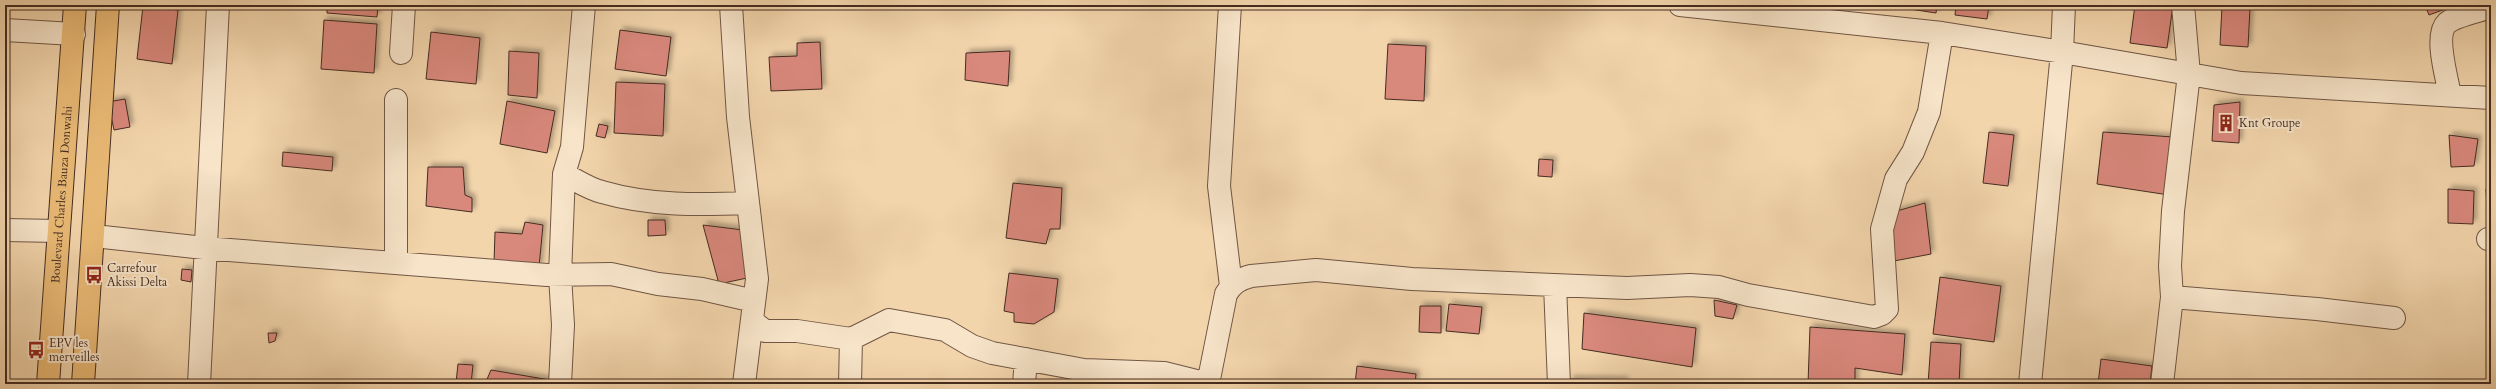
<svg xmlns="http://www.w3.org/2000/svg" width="2496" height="389" font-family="Cardo,serif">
<defs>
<filter id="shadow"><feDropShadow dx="3.5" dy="-3.5" stdDeviation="2" flood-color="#0004"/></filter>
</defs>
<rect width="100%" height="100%" fill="#f3d5ac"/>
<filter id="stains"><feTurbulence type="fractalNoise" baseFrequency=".005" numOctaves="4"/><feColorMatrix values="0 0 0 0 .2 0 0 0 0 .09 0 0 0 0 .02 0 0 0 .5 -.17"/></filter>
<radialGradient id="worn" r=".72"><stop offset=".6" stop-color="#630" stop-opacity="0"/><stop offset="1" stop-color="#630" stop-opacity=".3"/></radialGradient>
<path fill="#d9887b" stroke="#442c21" filter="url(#shadow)" d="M 327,5 L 378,5 L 377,17 L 327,13 Z
M 1903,5 L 1937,5 L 1936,13 L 1903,8 Z
M 1956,5 L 1989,5 L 1987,19 L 1955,15 Z
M 2135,5 L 2173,5 L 2167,48 L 2130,43 Z
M 2425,5 L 2456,5 L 2429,15 Z
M 143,6 L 178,10 L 172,64 L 137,59 Z
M 2222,6 L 2250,8 L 2248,47 L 2220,45 Z
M 324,20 L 377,24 L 374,73 L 321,69 Z
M 620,30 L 671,37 L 666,76 L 615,69 Z
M 431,32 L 480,38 L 476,84 L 426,79 Z
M 820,42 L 822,89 L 771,91 L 769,57 L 797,56 L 797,43 Z
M 1388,44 L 1426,46 L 1424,101 L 1385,99 Z
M 509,51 L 539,53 L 537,98 L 508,95 Z
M 1010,51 L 1008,86 L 965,80 L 966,53 Z
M 616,82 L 665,84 L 663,136 L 614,133 Z
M 125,99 L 130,127 L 114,130 L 108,102 Z
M 507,101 L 555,111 L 547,153 L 500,144 Z
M 2240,102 L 2239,143 L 2212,141 L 2214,105 Z
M 599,124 L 608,126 L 605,138 L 596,136 Z
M 1989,132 L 2014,135 L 2008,186 L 1983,183 Z
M 2103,132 L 2173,137 L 2169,195 L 2097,184 Z
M 2487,134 L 2491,135 L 2491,169 L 2488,169 Z
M 2449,135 L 2478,139 L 2474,166 L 2451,167 Z
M 283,152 L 333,157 L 332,171 L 282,166 Z
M 1539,159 L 1553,160 L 1552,177 L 1538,176 Z
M 428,167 L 463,167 L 465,195 L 472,198 L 472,212 L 426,206 Z
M 1013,183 L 1062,188 L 1060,229 L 1050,229 L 1046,244 L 1006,238 Z
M 2448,189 L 2474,191 L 2473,224 L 2448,223 Z
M 2486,189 L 2491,190 L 2491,224 L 2488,224 Z
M 1925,203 L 1931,254 L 1894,261 L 1893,212 Z
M 648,220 L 665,220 L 666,235 L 648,236 Z
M 525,222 L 543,225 L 539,267 L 494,263 L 495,232 L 522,234 Z
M 703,225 L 743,230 L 747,278 L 719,284 Z
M 182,269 L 192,270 L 191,282 L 181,280 Z
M 1009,273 L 1058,279 L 1054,312 L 1034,324 L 1014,322 L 1014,313 L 1004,311 Z
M 1940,277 L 2001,286 L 1994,342 L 1933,334 Z
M 1714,300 L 1737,305 L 1733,319 L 1715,316 Z
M 1449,304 L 1482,307 L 1479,334 L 1446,331 Z
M 1420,306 L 1441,306 L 1441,333 L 1419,332 Z
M 1584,313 L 1696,328 L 1692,367 L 1582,349 Z
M 1810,327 L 1905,334 L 1902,375 L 1855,368 L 1855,384 L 1808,384 Z
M 268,333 L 277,333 L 275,341 L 269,343 Z
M 1931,342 L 1961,344 L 1959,384 L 1928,384 Z
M 2101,359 L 2152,366 L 2150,384 L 2098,384 Z
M 458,364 L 473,365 L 471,384 L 456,383 Z
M 1357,366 L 1416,374 L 1415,384 L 1355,384 Z
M 491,370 L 550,380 L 550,384 L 485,384 Z
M 1570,379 L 1625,380 L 1625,384 L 1570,384 Z"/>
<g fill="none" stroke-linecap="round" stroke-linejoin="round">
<g stroke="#705644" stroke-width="24">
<path id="minor" d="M 584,5 L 572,147 L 564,174 C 576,180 589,189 602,192 C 650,206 700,205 748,203
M 731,5 L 738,117 L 757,279 L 744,384
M 1230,5 L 1219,186 L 1231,286
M 1680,5 L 1942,33 L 2062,52 L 2064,5
M 5,30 L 74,34
M 401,53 L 404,5
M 2450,95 C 2447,78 2434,35 2447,23 C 2455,16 2480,11 2491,7
M 5,230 L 58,231
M 94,236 L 204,248 L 547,275 L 611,274 L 658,284 L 702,289 L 754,301
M 2488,239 L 2491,239
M 396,262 L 396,100
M 1555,285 L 1559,384
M 2172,297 L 2317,309 L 2394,318
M 752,321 L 765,331 L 797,331 L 851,339 L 850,384
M 851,339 L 889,320 L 945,330 L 972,346 L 992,353 L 1084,370 L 1164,373 L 1208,384
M 199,384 L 218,5
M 560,384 L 563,325 L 560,275 L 564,174
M 1024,384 L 1026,359
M 1208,384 L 1226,294 C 1232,284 1239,279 1251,276 L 1316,270 L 1412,279 L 1508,283 L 1627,288 L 1690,285 L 1719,287 L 1748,295 L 1874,317 L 1882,314 L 1887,309 L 1882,229 L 1896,179 L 1913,152 L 1929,112 L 1942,33
M 2030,384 L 2062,52 L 2241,83 L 2491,98
M 2162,384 L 2172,297 L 2170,266 L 2173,211 L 2189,74 L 2183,5"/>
</g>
<g stroke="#442c21" stroke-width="24">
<g id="major">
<path id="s1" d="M 48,384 L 75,5"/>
<path d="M 83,384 L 108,5"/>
</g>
</g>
<use href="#minor" stroke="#f7e4c9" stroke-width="22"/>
<use href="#major" stroke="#eaba76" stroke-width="22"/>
</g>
<defs>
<g id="building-bare" transform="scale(1.38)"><path d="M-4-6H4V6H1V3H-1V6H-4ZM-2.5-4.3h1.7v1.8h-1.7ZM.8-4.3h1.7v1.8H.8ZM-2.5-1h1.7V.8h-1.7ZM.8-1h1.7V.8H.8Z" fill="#8f2418" stroke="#f7e4c9" stroke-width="2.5" paint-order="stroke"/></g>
<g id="bus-bare" transform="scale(1.38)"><path d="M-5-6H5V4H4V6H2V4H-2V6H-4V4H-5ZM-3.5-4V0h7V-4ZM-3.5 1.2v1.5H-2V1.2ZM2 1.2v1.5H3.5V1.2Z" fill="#8f2418" stroke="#f7e4c9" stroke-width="2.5" paint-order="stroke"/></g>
</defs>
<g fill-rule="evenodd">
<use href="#building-bare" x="2226" y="123"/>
<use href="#bus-bare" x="94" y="275"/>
<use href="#bus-bare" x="36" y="350"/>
</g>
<g text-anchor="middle" stroke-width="4" stroke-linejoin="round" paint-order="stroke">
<g font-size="12" fill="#442c21" stroke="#f7e4c9" text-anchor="start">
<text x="2239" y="127">Knt Groupe</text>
<text x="107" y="272">Carrefour<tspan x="107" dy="14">Akissi Delta</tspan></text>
<text x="49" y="347">EPV les<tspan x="49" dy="14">merveilles</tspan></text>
</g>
<g font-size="12" fill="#442c21" stroke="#f7e4c9">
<text dy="4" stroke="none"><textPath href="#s1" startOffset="190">Boulevard Charles Bauza Donwahi</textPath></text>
</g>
</g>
<rect width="2496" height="389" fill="none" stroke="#f3d5ac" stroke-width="20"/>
<rect x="6" y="6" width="2484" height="377" fill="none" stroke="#442c21" stroke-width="2"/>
<rect x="10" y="10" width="2476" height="369" fill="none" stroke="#442c21"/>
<rect width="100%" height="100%" filter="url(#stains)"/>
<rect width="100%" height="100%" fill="url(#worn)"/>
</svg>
